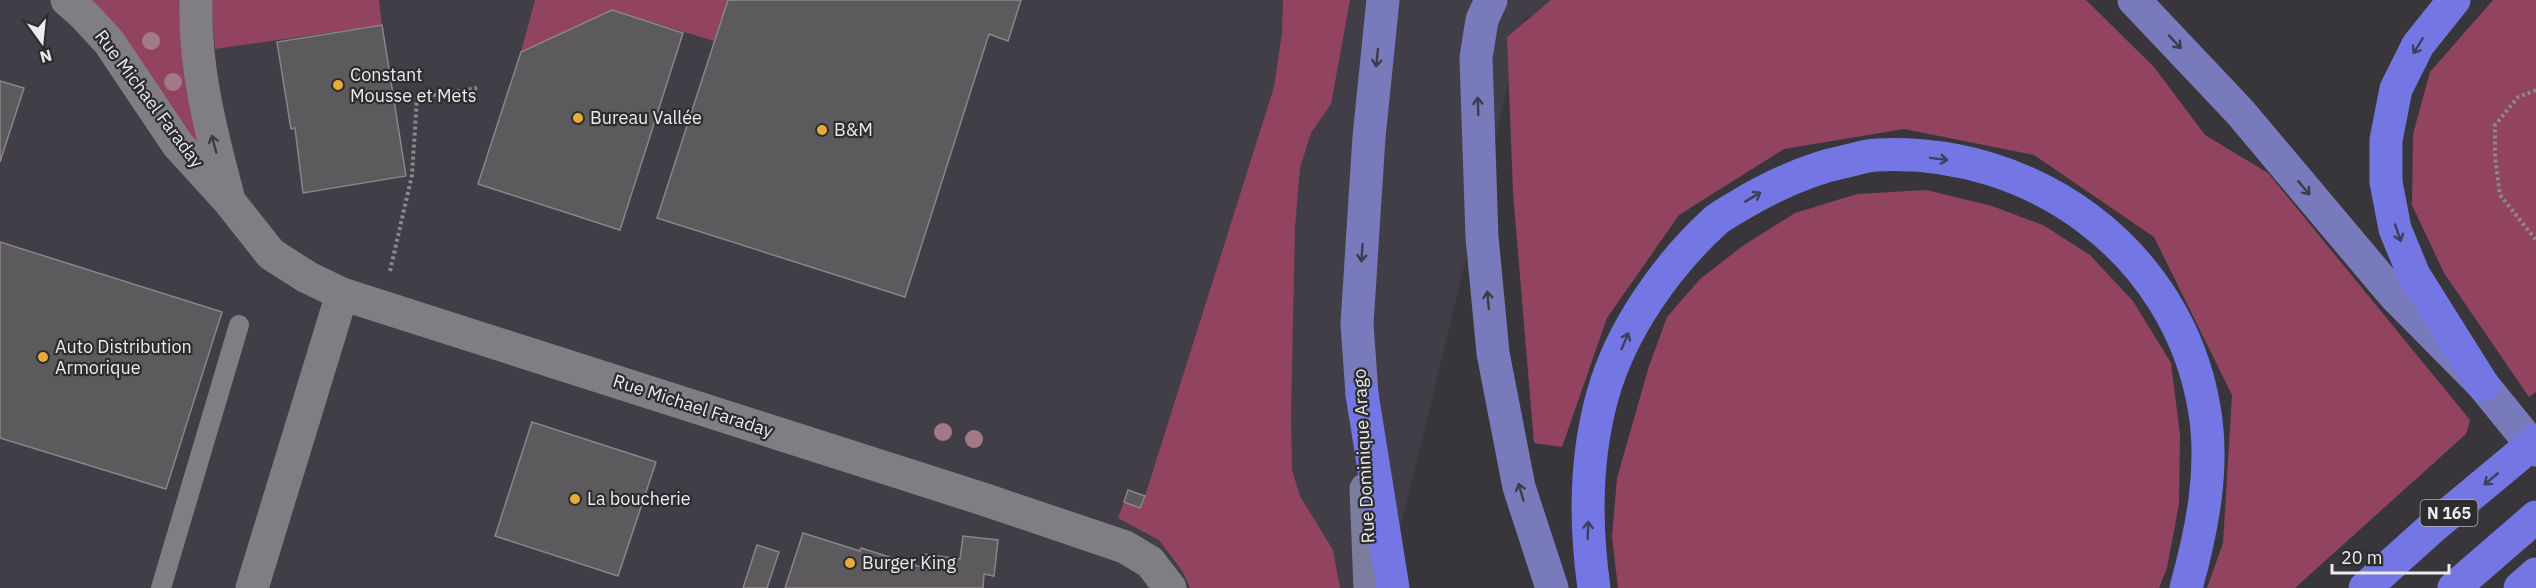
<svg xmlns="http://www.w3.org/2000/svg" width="2536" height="588" font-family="'IBM Plex Sans',sans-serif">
<rect width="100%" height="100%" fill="#38363a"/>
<path fill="#423e47" d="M 0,0 L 1567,0 L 1524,19 L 1386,588 L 0,588 Z"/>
<path fill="#914360" d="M 67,0 L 196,0 L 229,201 Z
M 211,0 L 379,0 L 382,25 L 215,49 Z
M 535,0 L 728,0 L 714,41 L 612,10 L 521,52 Z
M 1283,0 L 1350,0 L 1331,104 L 1311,133 L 1300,168 L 1295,227 L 1291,414 L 1292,470 L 1300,496 L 1333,550 L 1340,588 L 1190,588 L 1183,572 L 1159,540 L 1118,518 L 1124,502 L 1140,508 L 1145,496 L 1274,87 L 1282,33 Z
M 1551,0 L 2086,0 L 2154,67 L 2205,135 L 2268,173 L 2470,420 L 2466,434 L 2295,588 L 2207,588 L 2223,543 L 2232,395 L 2154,237 L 2034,155 L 1904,129 L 1784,149 L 1679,215 L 1607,318 L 1562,447 L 1534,443 L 1513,193 L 1507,37 Z
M 2493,0 L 2536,0 L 2536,392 L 2529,397 L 2444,273 L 2412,205 L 2413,134 L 2430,72 Z
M 1926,190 L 1992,206 L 2043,225 L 2090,255 L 2133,301 L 2171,363 L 2180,435 L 2179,504 L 2167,568 L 2159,588 L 1618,588 L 1612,537 L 1617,478 L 1649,366 L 1667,317 L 1700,279 L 1744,245 L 1795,213 L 1857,194 Z"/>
<path fill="#5d5a5d" stroke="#898588" stroke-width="1.5" d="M 728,0 L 1021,0 L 1008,41 L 989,34 L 905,297 L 657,218 Z
M 612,10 L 683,33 L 620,230 L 478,184 L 521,52 Z
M 382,25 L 406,176 L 303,193 L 295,128 L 291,129 L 277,42 Z
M 0,81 L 24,88 L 0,162 Z
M 0,242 L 222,312 L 166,489 L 0,438 Z
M 532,422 L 656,462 L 618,576 L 495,536 Z
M 1128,490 L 1145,496 L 1140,508 L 1124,502 Z
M 803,533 L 860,551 L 861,548 L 921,567 L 925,554 L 960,559 L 963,536 L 998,540 L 994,576 L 984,574 L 983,588 L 785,588 Z
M 757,545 L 779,552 L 767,588 L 743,588 Z"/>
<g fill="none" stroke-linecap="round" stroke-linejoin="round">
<path stroke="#8a898c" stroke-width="4" stroke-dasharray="3 3" stroke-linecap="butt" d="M 2536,90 L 2518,97 L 2495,125 L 2495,158 L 2500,195 L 2536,240
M 390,271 L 412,175 L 417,98 L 477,88"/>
<path stroke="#807e82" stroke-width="20" d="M 161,588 L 239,325"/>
<path stroke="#807e82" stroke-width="33" d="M 67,0 L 85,16 L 109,42 L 178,145 L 229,201 L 271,254 L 307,277 L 342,294 L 986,500 L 1125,547 L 1150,562 L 1170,588
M 196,0 C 194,67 211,132 228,196
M 252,588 L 342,294"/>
<path stroke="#7c7c9f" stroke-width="33" d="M 1366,489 L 1370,588"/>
<path stroke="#797abc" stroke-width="33" d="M 1491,0 L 1482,20 L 1476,58 L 1482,237 L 1493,353 L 1519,487 L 1552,588
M 2134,0 L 2240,112 L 2394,295 L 2483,385 L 2536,450
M 1362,394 L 1357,324 L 1369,137 L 1383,0"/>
<path stroke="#7477e3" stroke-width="33" d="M 2454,0 L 2418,45 L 2396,89 L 2386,140 L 2386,182 L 2395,229 L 2414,275 L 2483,385
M 1362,394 L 1393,588
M 1594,588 C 1585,524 1585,457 1603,394 C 1621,330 1666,266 1715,221 C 1722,215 1732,210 1740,205 C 1775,184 1808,169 1847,161 C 1857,159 1867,155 1877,155 C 2033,147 2177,251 2204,407 C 2215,468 2202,530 2186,588
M 2365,588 L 2435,525 L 2536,441
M 2454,588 L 2536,517
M 2520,588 L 2536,574"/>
</g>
<g fill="#a37988">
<circle cx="151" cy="41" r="9"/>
<circle cx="173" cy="82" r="9"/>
<circle cx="943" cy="432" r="9"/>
<circle cx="974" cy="439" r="9"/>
</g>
<defs><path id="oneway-shaft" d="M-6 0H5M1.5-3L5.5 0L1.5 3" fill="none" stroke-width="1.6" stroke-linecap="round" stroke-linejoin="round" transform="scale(1.5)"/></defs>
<g stroke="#3c3c4b">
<use href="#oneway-shaft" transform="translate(2175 42) rotate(47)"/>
<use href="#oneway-shaft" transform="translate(1377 58) rotate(96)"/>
<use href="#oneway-shaft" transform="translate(1478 106) rotate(-92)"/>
<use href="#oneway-shaft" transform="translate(2304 188) rotate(50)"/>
<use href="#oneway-shaft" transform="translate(1362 253) rotate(94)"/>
<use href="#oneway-shaft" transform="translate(1488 300) rotate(-95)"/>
<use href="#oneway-shaft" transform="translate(1521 492) rotate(-106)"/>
</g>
<g stroke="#3f3f5c">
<use href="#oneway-shaft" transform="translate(2418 46) rotate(122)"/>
<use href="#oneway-shaft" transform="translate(1939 159) rotate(7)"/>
<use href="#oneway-shaft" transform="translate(1753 197) rotate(-31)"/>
<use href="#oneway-shaft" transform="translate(2398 233) rotate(71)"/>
<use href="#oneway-shaft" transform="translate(1625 341) rotate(-67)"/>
<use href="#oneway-shaft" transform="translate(2491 479) rotate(140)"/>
<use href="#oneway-shaft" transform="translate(1588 530) rotate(-88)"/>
</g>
<use stroke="#3e3c40" href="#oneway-shaft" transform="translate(214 144) rotate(-105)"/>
<g fill="#eaaa39" stroke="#2d2c2f" stroke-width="2">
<circle cx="338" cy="85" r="6"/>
<circle cx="578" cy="118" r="6"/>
<circle cx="822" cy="130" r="6"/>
<circle cx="43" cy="357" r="6"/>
<circle cx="575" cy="499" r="6"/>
<circle cx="850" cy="563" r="6"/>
</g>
<g text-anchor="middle" stroke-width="4.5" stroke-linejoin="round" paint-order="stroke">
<rect fill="#2d2c2f" stroke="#b2b1b3" stroke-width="1.5" x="2420.5" y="500" width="57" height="26" rx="4.5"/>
<g font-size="16" font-weight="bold" fill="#ebeaec">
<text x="2449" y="519">N 165</text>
</g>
<g font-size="18" fill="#ebeaec" stroke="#2d2c2f" text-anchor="start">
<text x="350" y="81">Constant<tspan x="350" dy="21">Mousse et Mets</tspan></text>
<text x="590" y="124">Bureau Vallée</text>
<text x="834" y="136">B&amp;M</text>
<text x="55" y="353">Auto Distribution<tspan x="55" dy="21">Armorique</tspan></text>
<text x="587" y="505">La boucherie</text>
<text x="862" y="569">Burger King</text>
</g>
<g font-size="18" fill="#ebeaec" stroke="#2d2c2f">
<text transform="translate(149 99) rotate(53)" y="6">Rue Michael Faraday</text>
<text transform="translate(693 406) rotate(18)" y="6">Rue Michael Faraday</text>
<text transform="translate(1364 456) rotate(-93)" y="6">Rue Dominique Arago</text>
</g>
</g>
<g transform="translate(42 42) rotate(165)" stroke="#2d2c2f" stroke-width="4.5" paint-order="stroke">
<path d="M0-4.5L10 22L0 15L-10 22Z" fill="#ebeaec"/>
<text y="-9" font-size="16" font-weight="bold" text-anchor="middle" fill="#ebeaec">N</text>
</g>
<path d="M2332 564v9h117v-9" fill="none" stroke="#ebeaec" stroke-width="3"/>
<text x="2341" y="564" font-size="18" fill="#ebeaec" stroke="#2d2c2f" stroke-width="4.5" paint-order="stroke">20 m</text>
</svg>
